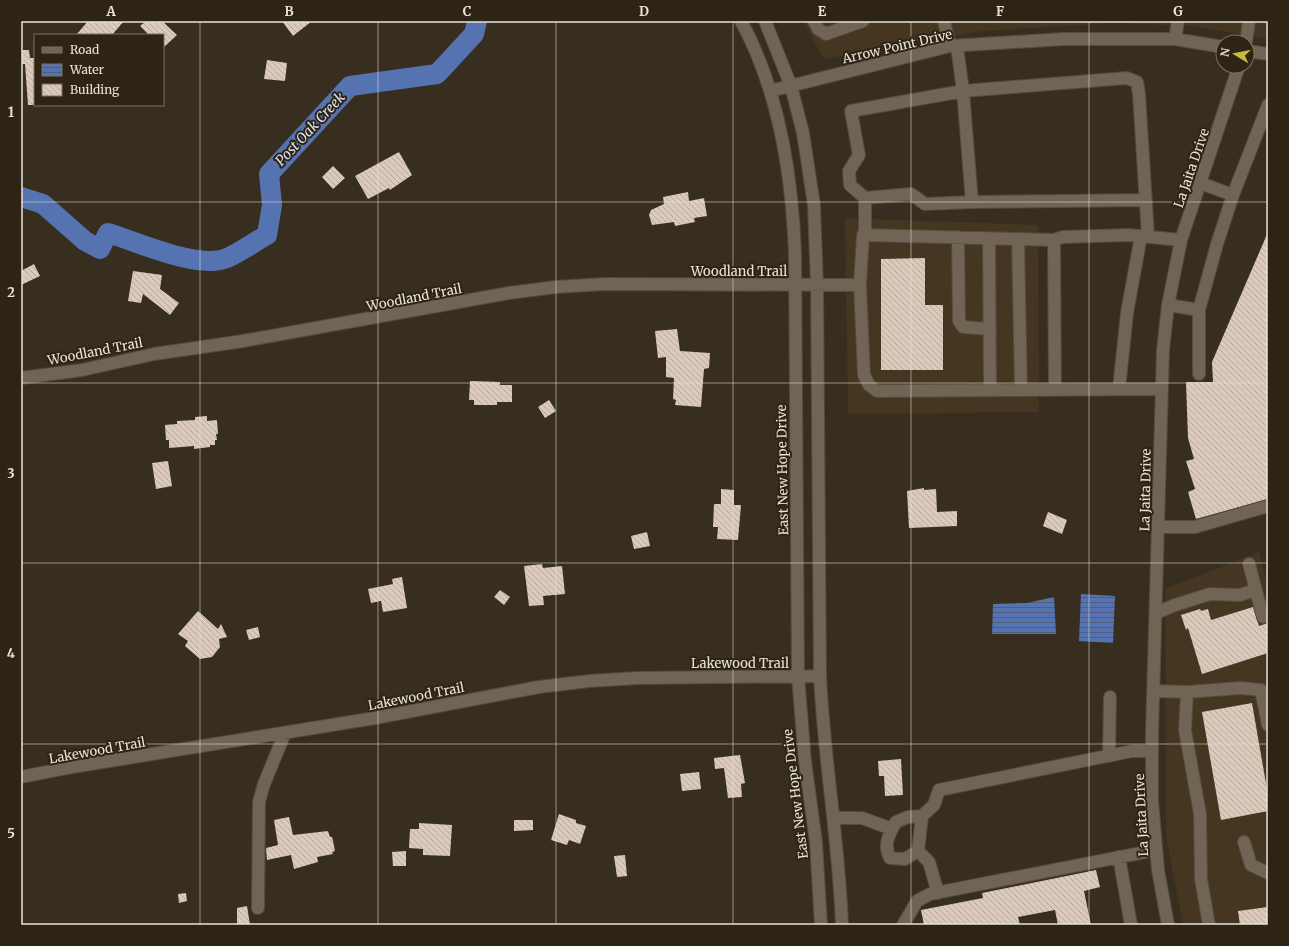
<svg xmlns="http://www.w3.org/2000/svg" width="1289" height="946" font-family="Merriweather,serif">
<defs>
<pattern id="water-rules" width="6" height="5" patternUnits="userSpaceOnUse"><rect width="6" height="5" fill="#5673b1"/><path d="M0 2.5h6" fill="none" stroke="#4f5e7f"/></pattern>
<pattern id="building-back-hatch" width="6" height="6" patternUnits="userSpaceOnUse"><rect width="6" height="6" fill="#dbcaba"/><path d="M-1 5l2 2M0 0l6 6M5-1l2 2" fill="none" stroke="#b6a89c"/></pattern>
</defs>
<rect width="100%" height="100%" fill="#382e1f"/>
<path fill="#443621" d="M 803,21 L 1268,21 L 1268,39 L 1194,26 L 1113,23 L 982,31 L 824,59 Z
M 845,218 L 1038,225 L 1039,412 L 848,414 Z
M 1259,552 L 1268,586 L 1268,925 L 1183,925 L 1166,836 L 1165,589 Z"/>
<path fill="url(#water-rules)" d="M 1081,594 L 1115,596 L 1113,643 L 1079,641 Z
M 1054,597 L 1056,634 L 992,634 L 993,604 L 1027,603 Z"/>
<g fill="none" stroke-linecap="round" stroke-linejoin="round">
<path stroke="#5673b1" stroke-width="20" d="M 21,197 L 43,204 L 85,241 L 100,249 L 108,233 C 138,242 198,270 227,258 C 241,252 254,242 267,235 L 272,205 L 269,174 L 350,86 L 437,74 L 474,34 L 477,21"/>
</g>
<path fill="url(#building-back-hatch)" d="M 88,21 L 124,21 L 112,35 L 76,35 Z
M 146,21 L 162,21 L 177,35 L 163,48 L 163,35 L 149,35 L 140,26 Z
M 282,21 L 312,21 L 293,36 Z
M 21,50 L 29,50 L 30,58 L 35,58 L 35,105 L 28,105 L 25,64 L 21,64 Z
M 267,60 L 287,63 L 285,81 L 264,79 Z
M 399,152 L 412,175 L 390,190 L 389,188 L 368,199 L 355,176 Z
M 333,166 L 345,178 L 333,189 L 322,177 Z
M 688,192 L 689,201 L 704,198 L 707,216 L 694,218 L 695,222 L 675,226 L 674,222 L 652,225 L 649,215 L 651,210 L 664,204 L 663,197 Z
M 1268,232 L 1268,499 L 1196,519 L 1188,492 L 1195,489 L 1186,461 L 1194,459 L 1188,438 L 1186,382 L 1213,382 L 1212,362 Z
M 925,258 L 925,305 L 943,305 L 943,370 L 881,370 L 881,259 Z
M 34,264 L 40,276 L 21,285 L 21,271 Z
M 133,271 L 162,275 L 160,289 L 179,303 L 170,315 L 143,294 L 141,303 L 128,301 Z
M 677,329 L 680,351 L 710,353 L 709,368 L 704,369 L 701,407 L 675,405 L 676,400 L 673,399 L 674,378 L 666,377 L 666,357 L 658,358 L 655,331 Z
M 470,381 L 500,382 L 500,385 L 512,385 L 512,402 L 497,402 L 497,405 L 474,405 L 474,400 L 469,400 Z
M 549,400 L 556,411 L 545,418 L 538,407 Z
M 207,416 L 207,421 L 217,420 L 218,434 L 216,434 L 217,440 L 215,440 L 215,445 L 210,445 L 210,447 L 194,449 L 194,446 L 169,448 L 169,440 L 166,440 L 165,425 L 177,424 L 177,421 L 195,420 L 195,417 Z
M 168,461 L 172,486 L 156,489 L 152,463 Z
M 924,488 L 924,490 L 936,489 L 937,512 L 957,511 L 957,526 L 909,528 L 907,491 Z
M 721,489 L 734,490 L 734,505 L 741,505 L 738,540 L 717,539 L 718,527 L 713,527 L 714,504 L 721,504 Z
M 1048,512 L 1067,520 L 1062,534 L 1043,526 Z
M 647,532 L 650,546 L 634,549 L 631,536 Z
M 542,564 L 543,568 L 562,566 L 565,594 L 543,596 L 544,605 L 529,606 L 524,566 Z
M 402,577 L 407,608 L 383,612 L 381,601 L 371,603 L 368,589 L 393,584 L 392,579 Z
M 500,590 L 510,597 L 504,605 L 494,597 Z
M 1253,607 L 1259,626 L 1268,623 L 1268,653 L 1202,674 L 1188,628 L 1186,630 L 1181,615 L 1200,609 L 1201,611 L 1208,609 L 1211,620 Z
M 198,611 L 218,629 L 221,624 L 227,637 L 219,639 L 220,647 L 212,657 L 200,659 L 185,646 L 188,641 L 178,634 Z
M 258,627 L 260,637 L 249,640 L 246,630 Z
M 1252,703 L 1268,795 L 1268,811 L 1221,820 L 1202,712 Z
M 740,755 L 745,783 L 741,784 L 742,797 L 728,798 L 724,768 L 715,769 L 714,758 Z
M 901,759 L 903,795 L 885,796 L 884,776 L 879,776 L 878,761 Z
M 699,772 L 701,789 L 682,791 L 680,774 Z
M 559,814 L 576,820 L 576,823 L 586,826 L 580,844 L 569,840 L 567,845 L 551,840 Z
M 289,817 L 293,835 L 328,831 L 330,837 L 332,837 L 333,841 L 335,851 L 332,852 L 333,854 L 317,857 L 318,862 L 294,869 L 291,855 L 267,860 L 266,848 L 278,845 L 274,820 Z
M 514,820 L 533,820 L 533,830 L 514,831 Z
M 419,823 L 452,825 L 450,856 L 423,855 L 423,849 L 409,848 L 410,829 L 419,829 Z
M 406,851 L 406,866 L 393,866 L 392,852 Z
M 625,855 L 627,876 L 617,877 L 614,856 Z
M 1096,870 L 1100,887 L 1084,891 L 1091,925 L 1058,925 L 1055,910 L 1018,917 L 1020,925 L 924,925 L 921,910 L 983,898 L 982,893 Z
M 186,893 L 187,901 L 179,903 L 178,894 Z
M 247,906 L 250,925 L 237,925 L 237,908 Z
M 1268,907 L 1268,925 L 1240,925 L 1238,911 Z"/>
<g fill="none" stroke-linecap="round" stroke-linejoin="round">
<g stroke="#544b3e" stroke-width="14">
<path id="minor" d="M 741,21 C 779,90 792,176 795,253 L 798,677 L 805,761 L 816,842 L 821,925
M 765,21 L 791,86 L 803,133 L 814,205 L 817,285 L 820,676 C 824,760 839,842 842,925
M 814,21 L 818,29 L 826,34 L 863,21
M 944,21 L 950,46
M 1175,39 L 1178,21
M 1246,42 L 1249,21
M 1247,51 L 1268,54
M 770,91 L 950,46 L 1064,39 L 1175,39 L 1223,47
M 1200,183 L 1233,195
M 865,198 L 850,185 L 849,171 L 859,155 L 851,111 L 963,91 L 957,46
M 1146,200 L 972,202 L 963,91 L 1127,78 L 1137,82 L 1139,94 L 1148,236
M 865,234 L 865,198 L 911,194 L 925,204 L 972,202
M 958,237 L 959,321 L 963,327 L 990,329
M 989,238 L 990,390
M 1018,239 L 1054,240
M 860,285 L 863,235 L 1018,239 L 1021,390
M 1168,305 L 1199,310
M 1199,374 L 1199,310 L 1217,244 L 1233,195 L 1268,105
M 21,378 L 82,370 L 154,354 L 243,341 L 509,293 L 556,287 L 604,284 L 860,285 L 864,375 L 869,385 L 877,391 L 1162,389
M 1119,389 L 1127,313 L 1141,236
M 1055,390 L 1054,240 L 1063,237 L 1129,235 L 1181,240
M 1158,527 L 1195,527 L 1268,506
M 1249,564 L 1263,617
M 1156,613 L 1175,605 L 1210,594 L 1240,595 L 1255,590
M 1154,691 L 1187,692 L 1240,688 L 1261,690 L 1268,725
M 1187,692 L 1185,730 L 1200,814 L 1201,879 L 1209,925
M 1109,756 L 1110,697
M 21,777 L 72,767 L 375,718 L 539,687 L 589,681 L 638,678 L 820,676
M 922,816 L 934,805 L 939,790 L 1132,751 L 1152,751
M 834,818 L 862,818 L 892,829
M 1244,842 L 1251,865 L 1268,873
M 918,851 L 922,816 L 908,817 L 896,822 C 889,834 883,845 890,858 L 905,859 L 918,851 L 929,862 L 938,893
M 1119,857 L 1131,925
M 258,908 L 259,802 L 264,784 L 285,733
M 903,925 L 917,901 L 930,894 L 1156,850
M 1168,925 L 1158,870 L 1152,800 L 1152,733 L 1163,350 L 1168,305 L 1181,240 L 1239,66"/>
</g>
<use href="#minor" stroke="#706454" stroke-width="12"/>
</g>
<path fill="none" stroke="#e9e2d9" stroke-width="1" stroke-opacity="0.55" d="M 200,21 L 200,925M 378,21 L 378,925M 556,21 L 556,925M 733,21 L 733,925M 911,21 L 911,925M 1089,21 L 1089,925M 21,202 L 1268,202M 21,383 L 1268,383M 21,563 L 1268,563M 21,744 L 1268,744"/>
<g text-anchor="middle" stroke-width="4" stroke-linejoin="round" paint-order="stroke">
<g font-size="13" fill="#e9e2d9" stroke="#2e2415">
<text transform="translate(897 46) rotate(-13)" y="5">Arrow Point Drive</text>
<text transform="translate(1191 168) rotate(-71)" y="5">La Jaita Drive</text>
<text x="739" y="276">Woodland Trail</text>
<text transform="translate(414 297) rotate(-11)" y="5">Woodland Trail</text>
<text transform="translate(95 351) rotate(-11)" y="5">Woodland Trail</text>
<text transform="translate(782 470) rotate(-91)" y="5">East New Hope Drive</text>
<text transform="translate(1145 490) rotate(-89)" y="5">La Jaita Drive</text>
<text x="740" y="668">Lakewood Trail</text>
<text transform="translate(416 696) rotate(-11)" y="5">Lakewood Trail</text>
<text transform="translate(97 750) rotate(-10)" y="5">Lakewood Trail</text>
<text transform="translate(795 794) rotate(-97)" y="5">East New Hope Drive</text>
<text transform="translate(1141 815) rotate(-93)" y="5">La Jaita Drive</text>
</g>
<g font-size="14" font-style="italic" fill="#dbe4f6" stroke="#2e2415">
<text transform="translate(310 129) rotate(-47)" y="5">Post Oak Creek</text>
</g>
</g>
<rect width="1289" height="946" fill="none" stroke="#2e2415" stroke-width="44"/>
<rect x="34" y="34" width="130" height="72" fill="#2e2415" stroke="#797063"/>
<rect x="42" y="47" width="20" height="6" fill="#706454" stroke="#797063"/>
<text x="70" y="54" font-size="12" fill="#e9e2d9">Road</text>
<rect x="42" y="64" width="20" height="12" fill="url(#water-rules)" stroke="#797063"/>
<text x="70" y="74" font-size="12" fill="#e9e2d9">Water</text>
<rect x="42" y="84" width="20" height="12" fill="url(#building-back-hatch)" stroke="#797063"/>
<text x="70" y="94" font-size="12" fill="#e9e2d9">Building</text>
<g transform="translate(1235 54) rotate(280)"><circle r="19" fill="#2e2415" stroke="#797063"/>
<path d="M0-3L7 15L0 10L-7 15Z" fill="#c9ba3a"/>
<text y="-6" font-size="11" font-weight="bold" text-anchor="middle" fill="#e9e2d9">N</text>
</g>
<rect x="22" y="22" width="1245" height="902" fill="none" stroke="#e9e2d9" stroke-width="1.5"/>
<g font-size="13" text-anchor="middle" font-weight="bold" fill="#e9e2d9">
<text x="111" y="16">A</text>
<text x="289" y="16">B</text>
<text x="467" y="16">C</text>
<text x="644" y="16">D</text>
<text x="822" y="16">E</text>
<text x="1000" y="16">F</text>
<text x="1178" y="16">G</text>
<text x="11" y="117">1</text>
<text x="11" y="297">2</text>
<text x="11" y="478">3</text>
<text x="11" y="658">4</text>
<text x="11" y="838">5</text>
</g>
</svg>
